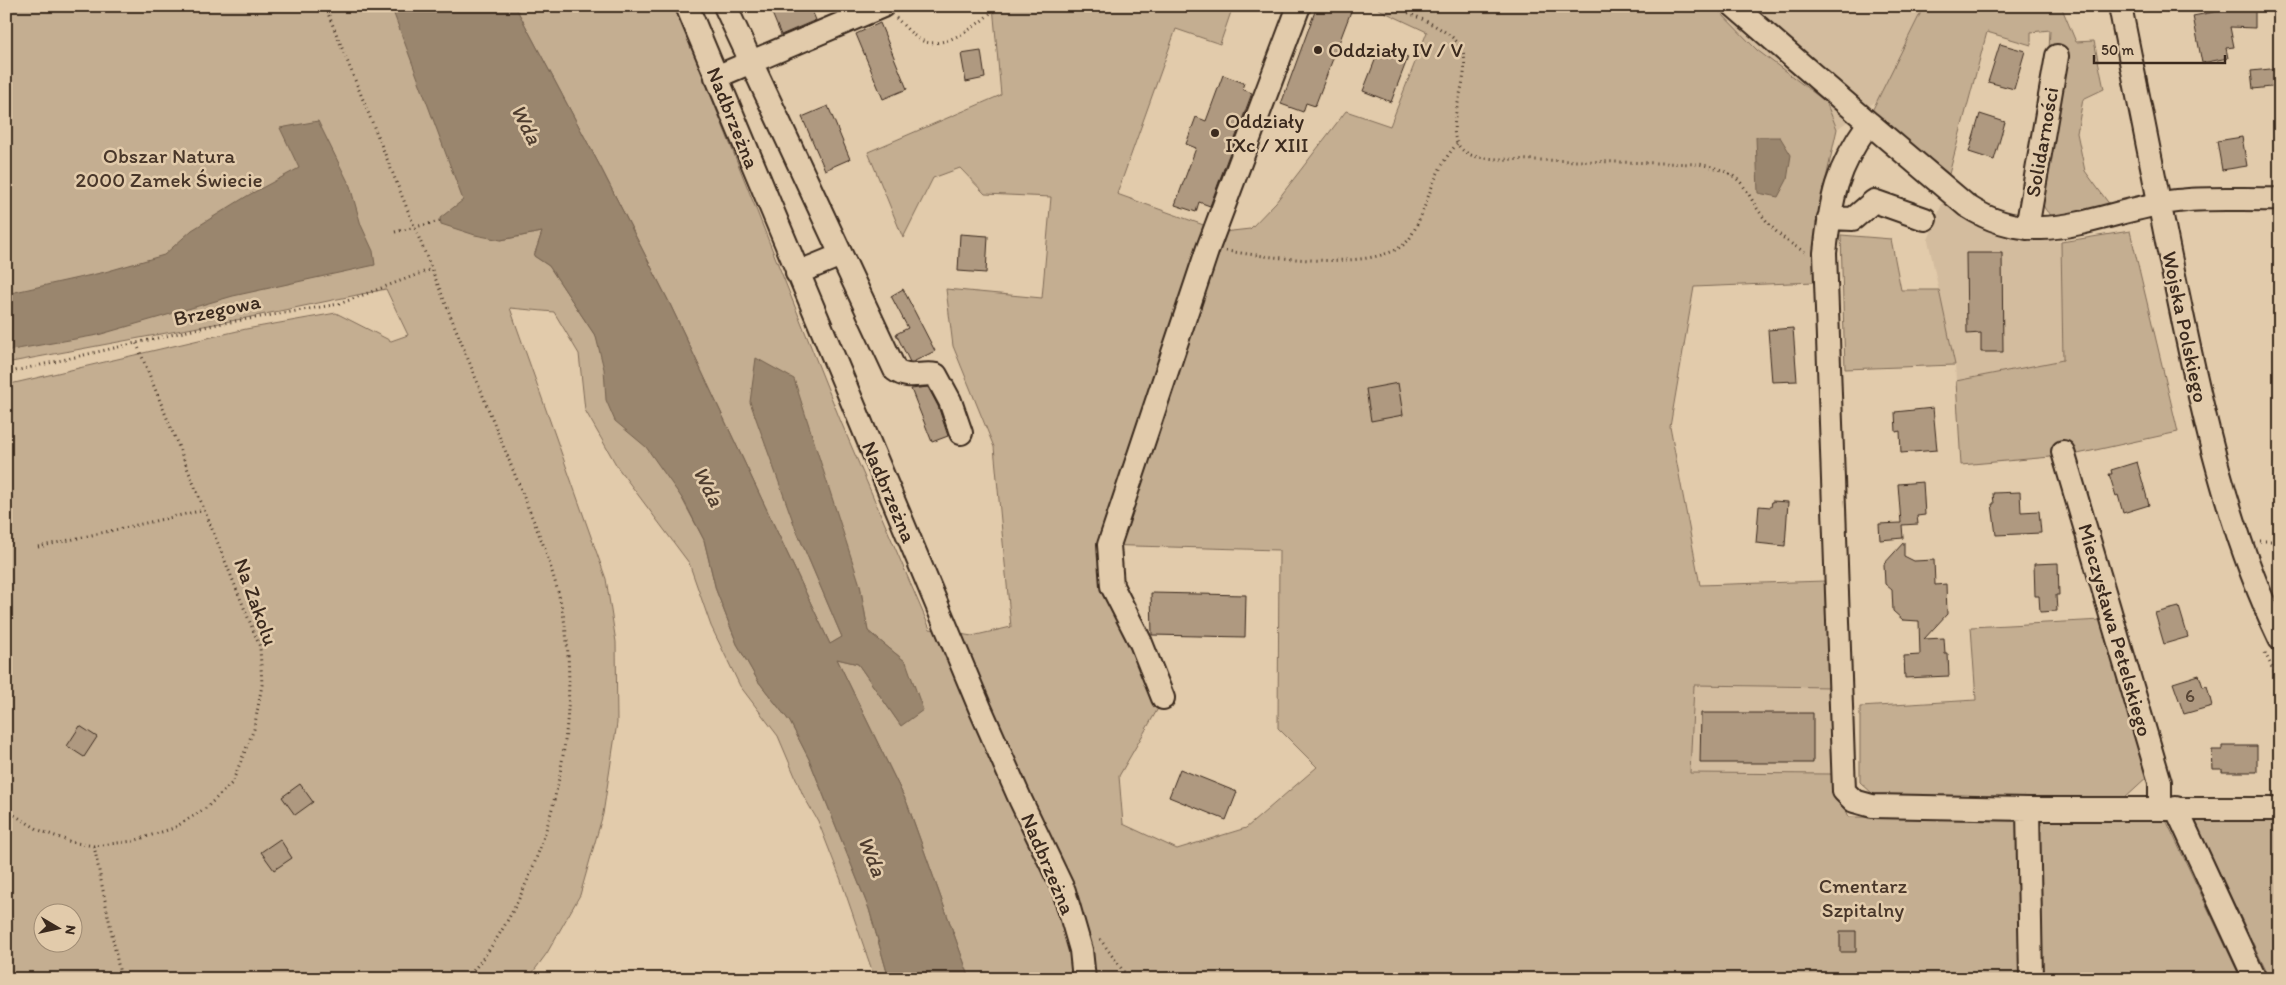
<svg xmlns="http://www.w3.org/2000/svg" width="2286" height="985" font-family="Itim,sans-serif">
<rect width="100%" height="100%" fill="#e2cbab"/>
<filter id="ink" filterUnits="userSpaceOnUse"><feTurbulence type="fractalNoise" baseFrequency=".02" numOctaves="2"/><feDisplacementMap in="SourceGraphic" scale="10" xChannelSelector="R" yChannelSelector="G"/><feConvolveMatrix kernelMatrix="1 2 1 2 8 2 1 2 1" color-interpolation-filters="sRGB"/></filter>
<g filter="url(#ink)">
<path fill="#d3bc9e" d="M 1714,6 L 1924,6 L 1879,99 L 1837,129 L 1826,102 L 1757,50 Z
M 1943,201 L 1983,228 L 2061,242 L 2063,360 L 1956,381 L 1955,365 L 1928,240 Z
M 1694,685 L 1830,687 L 1831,774 L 1690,773 Z"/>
<path fill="#c4ae91" stroke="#806c58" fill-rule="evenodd" d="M 6,6 L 432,6 L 501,240 L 542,232 L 534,256 L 549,266 L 596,337 L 704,540 L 716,590 L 737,644 L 758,681 L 790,722 L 809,759 L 869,909 L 889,979 L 875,979 L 841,880 L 818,821 L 803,795 L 778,736 L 740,686 L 711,626 L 689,563 L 618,468 L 585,410 L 579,354 L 554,312 L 510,308 L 606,579 L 616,642 L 617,723 L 603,814 L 580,895 L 547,953 L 528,979 L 6,979 L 6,385 L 246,329 L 336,313 L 391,341 L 408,335 L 386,289 L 241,319 L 6,363 ZM 42,912 L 72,912 L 72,942 L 42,942 Z
M 515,6 L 675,6 L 841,422 L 930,629 L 972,636 L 1011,627 L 994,447 L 953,346 L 946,289 L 1042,298 L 1051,197 L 985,194 L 960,168 L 933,178 L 903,238 L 868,152 L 1001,95 L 993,6 L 1233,6 L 1220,44 L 1176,29 L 1117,194 L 1223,232 L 1250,229 L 1276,202 L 1346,111 L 1390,126 L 1427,32 L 1378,9 L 1379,6 L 1714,6 L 1757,50 L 1826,102 L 1837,129 L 1816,223 L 1815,282 L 1694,287 L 1670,427 L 1700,585 L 1825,581 L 1830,687 L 1694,685 L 1690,773 L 1831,774 L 1849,817 L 2166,820 L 2241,979 L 970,979 L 907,803 L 837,659 L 858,664 L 901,726 L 906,662 L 868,631 L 860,585 L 795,527 L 842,637 L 830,644 L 669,302 L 601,168 ZM 1098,545 L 1279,550 L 1278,728 L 1317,767 L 1246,828 L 1177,849 L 1123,824 L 1119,776 L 1160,705 L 1110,604 L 1099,572 Z
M 1924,6 L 2061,6 L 2076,42 L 2094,41 L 2104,89 L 2083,99 L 2077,133 L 2085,171 L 2110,205 C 2097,209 2062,222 2051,215 C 2046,212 2044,207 2042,202 L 2050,30 L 2031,32 L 2031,45 L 1987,32 L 1949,174 L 1872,111 Z
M 2130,231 L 2178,432 L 2073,455 L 1961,465 L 1956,381 L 2063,360 L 2061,242 Z
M 1841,235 L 1891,239 L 1901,290 L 1939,290 L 1955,365 L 1845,369 Z
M 2102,620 L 2149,775 L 2124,798 L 1874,795 L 1860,782 L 1860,707 L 1976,700 L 1971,627 Z
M 2193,817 L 2280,817 L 2280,979 L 2270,979 Z"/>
<path fill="#9a866e" stroke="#74614e" d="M 391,6 L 515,6 L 601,168 L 669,302 L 830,644 L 842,637 L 795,527 L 750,402 L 756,358 L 794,379 L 860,585 L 868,631 L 906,662 L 923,710 L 901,726 L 858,664 L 837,659 L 907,803 L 970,979 L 889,979 L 869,909 L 809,759 L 790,722 L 758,681 L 737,644 L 716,590 L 704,540 L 684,501 L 646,447 L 615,421 L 606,400 L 604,369 L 596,337 L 549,266 L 534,256 L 542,232 L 501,240 L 475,235 L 441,224 L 440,218 L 463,200 Z
M 318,121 L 350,186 L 361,225 L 373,251 L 375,265 L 233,296 L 98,335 L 6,351 L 6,294 L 105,272 L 164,255 L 192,230 L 247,196 L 299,168 L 280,128 Z
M 1756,137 L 1780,137 L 1791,155 L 1787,180 L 1778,197 L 1758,193 Z"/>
<path fill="#af9980" stroke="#3b2a1e" d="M 769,6 L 810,6 L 816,20 L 781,35 Z
M 1317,6 L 1353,6 L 1315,106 L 1306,103 L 1303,112 L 1281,104 Z
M 2234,8 L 2255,9 L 2255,28 L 2230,27 L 2234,47 L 2226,48 L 2228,58 L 2202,63 L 2193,16 Z
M 880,23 L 907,89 L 883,99 L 856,34 Z
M 2000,44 L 2025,51 L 2014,89 L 1988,82 Z
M 1379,50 L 1408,57 L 1391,102 L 1363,91 Z
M 981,51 L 985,78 L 966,82 L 961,54 Z
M 2280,68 L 2280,86 L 2253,89 L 2251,71 Z
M 1223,75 L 1244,83 L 1242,89 L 1252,93 L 1210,206 L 1199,202 L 1196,212 L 1175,205 L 1196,148 L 1186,144 L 1196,117 L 1206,121 Z
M 828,106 L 850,159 L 825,170 L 802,117 Z
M 1980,114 L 2005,122 L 1994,160 L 1969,152 Z
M 2242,137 L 2247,166 L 2222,170 L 2217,141 Z
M 960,234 L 988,236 L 986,273 L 958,271 Z
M 1966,253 L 2002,253 L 2003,352 L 1981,352 L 1981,333 L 1967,334 Z
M 903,289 L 935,351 L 913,362 L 910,362 L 896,334 L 908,328 L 891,296 Z
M 1793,328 L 1797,381 L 1772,382 L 1768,330 Z
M 1398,383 L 1403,415 L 1371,421 L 1366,389 Z
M 928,387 L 938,406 L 948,436 L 932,442 L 911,389 Z
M 1933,408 L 1937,450 L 1901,453 L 1900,431 L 1896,432 L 1895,412 Z
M 2137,462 L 2149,505 L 2123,513 L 2118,495 L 2116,496 L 2109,474 L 2112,474 L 2111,470 Z
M 1923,482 L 1925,515 L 1917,516 L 1918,524 L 1902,525 L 1903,538 L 1880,540 L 1879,524 L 1901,523 L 1898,484 Z
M 2020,492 L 2021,512 L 2039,511 L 2041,533 L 1996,535 L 1992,504 L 1994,504 L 1993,493 Z
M 1772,501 L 1788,502 L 1785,546 L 1756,543 L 1759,506 L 1771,507 Z
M 1904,542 L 1904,556 L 1914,561 L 1934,560 L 1935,585 L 1946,584 L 1947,614 L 1924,639 L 1944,638 L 1945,654 L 1948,654 L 1949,676 L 1905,678 L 1904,656 L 1920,655 L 1919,621 L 1903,620 L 1893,611 L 1892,590 L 1885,584 L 1884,564 Z
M 2058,563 L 2059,595 L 2056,595 L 2057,611 L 2040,612 L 2039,596 L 2035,596 L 2034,564 Z
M 1151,593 L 1246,595 L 1245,637 L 1152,635 Z
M 2179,607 L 2188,637 L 2164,644 L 2155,613 Z
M 2199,675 L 2203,687 L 2207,686 L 2212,706 L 2184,714 L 2173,683 Z
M 1701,713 L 1813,713 L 1813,763 L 1700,763 Z
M 80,726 L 97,737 L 84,757 L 67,746 Z
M 2222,746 L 2257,746 L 2257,772 L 2222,772 L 2222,769 L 2213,769 L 2212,750 L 2222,750 Z
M 1180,769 L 1237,792 L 1226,820 L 1169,797 Z
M 300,784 L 313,802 L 295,815 L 282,797 Z
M 280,839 L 292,858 L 274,870 L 261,852 Z
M 1840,931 L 1856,931 L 1856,952 L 1840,952 Z"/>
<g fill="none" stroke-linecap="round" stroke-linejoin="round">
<g stroke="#3b2a1e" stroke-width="26">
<path id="minor" d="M 687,6 L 980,708 L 1021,801 L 1064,891 L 1081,950 L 1084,979
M 725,6 L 895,370 C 908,380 922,372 936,375 L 950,401 L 961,433
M 1734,6 L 1869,123 C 1836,169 1831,198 1825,253 L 1844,791 L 1854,801 L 1872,806 L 2028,809 L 2280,809
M 2120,6 C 2139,103 2158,199 2178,295 C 2202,412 2228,531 2280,639
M 716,77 L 883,6
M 1869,123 L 1967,206 C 2040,254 2101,210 2177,201 C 2209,197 2247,200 2280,199
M 1829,218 L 1853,219 L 1874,201 L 1925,219
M 2027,228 L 2057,56
M 797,273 L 841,255
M 2063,452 L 2160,782 L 2160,808
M 1163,698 L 1141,643 L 1112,586 L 1109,545 L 1208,248 L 1299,6
M 2176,808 L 2255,979
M 2028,809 L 2031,979"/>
</g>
<path stroke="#3b2a1e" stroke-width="3" stroke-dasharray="1 4" stroke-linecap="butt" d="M 325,6 L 545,549 C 552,572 560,595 564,619 C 583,735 545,891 466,979
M 1395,6 C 1413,16 1453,30 1462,49 C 1475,79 1435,136 1467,153 C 1475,158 1487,158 1497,159 L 1699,164 C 1713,167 1727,170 1738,180 C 1745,186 1750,197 1755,205 C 1768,226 1784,241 1805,252
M 896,18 C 904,25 913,37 923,41 C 945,50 983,23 997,6
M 395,232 L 440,221
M 1226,251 C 1264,256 1389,276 1411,236 C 1429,205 1431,173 1457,144
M 6,373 L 218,324 L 339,304 L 432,269
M 2260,541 L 2280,541
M 38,547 L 204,510
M 2265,653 L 2280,684
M 6,810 L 39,830 L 71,842 L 94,846 L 133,841 L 174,828 L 206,808 L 232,783 L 254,729 L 262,685 L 260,647 L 136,342
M 94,846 L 121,979
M 1100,939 L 1129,979"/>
<use href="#minor" stroke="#e2cbab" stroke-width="22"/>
</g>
</g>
<g fill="#3b2a1e" stroke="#e2cbab" stroke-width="2">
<circle cx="1318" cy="50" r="5"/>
<circle cx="1215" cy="133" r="5"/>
</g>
<g text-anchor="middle" stroke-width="5" stroke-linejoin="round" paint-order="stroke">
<g font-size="19" fill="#584636">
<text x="2190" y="702">6</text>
</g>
<g font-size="21" fill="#3b2a1e" stroke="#e2cbab" text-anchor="start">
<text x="1328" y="57">Oddziały IV / V</text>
<text x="1225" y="128">Oddziały<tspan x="1225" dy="24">IXc / XIII</tspan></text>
</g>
<g font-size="21" fill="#3b2a1e" stroke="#e2cbab">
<text transform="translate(733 118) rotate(68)" y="7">Nadbrzeżna</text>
<text transform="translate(2042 142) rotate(-80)" y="7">Solidarności</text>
<text transform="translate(217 310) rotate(-12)" y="7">Brzegowa</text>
<text transform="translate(2185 327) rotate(78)" y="7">Wojska Polskiego</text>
<text transform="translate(889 492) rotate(67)" y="7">Nadbrzeżna</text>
<text transform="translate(256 602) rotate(70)" y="7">Na Zakolu</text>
<text transform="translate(2115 630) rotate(74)" y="7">Mieczysława Petelskiego</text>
<text transform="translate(1048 864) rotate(67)" y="7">Nadbrzeżna</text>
</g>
<g font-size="21" fill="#49372a" stroke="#e2cbab">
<text x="169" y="163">Obszar Natura<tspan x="169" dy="24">2000 Zamek Świecie</tspan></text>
<text x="1863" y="893">Cmentarz<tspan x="1863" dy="24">Szpitalny</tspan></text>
</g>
<g font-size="22" font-style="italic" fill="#4e3c2e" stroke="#e2cbab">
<text transform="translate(527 124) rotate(63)" y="8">Wda</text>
<text transform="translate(709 486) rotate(63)" y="8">Wda</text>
<text transform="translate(873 856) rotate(68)" y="8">Wda</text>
</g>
</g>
<rect width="2286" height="985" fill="none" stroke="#e2cbab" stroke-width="25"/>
<rect x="12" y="12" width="2261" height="960" fill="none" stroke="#3b2a1e" stroke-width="2" filter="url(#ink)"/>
<g transform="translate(58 928) rotate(99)"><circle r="24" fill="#e2cbab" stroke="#9f8b73"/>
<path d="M0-4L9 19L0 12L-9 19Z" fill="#3b2a1e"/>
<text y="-8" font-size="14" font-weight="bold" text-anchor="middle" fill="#3b2a1e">N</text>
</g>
<path d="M2094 55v8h131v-8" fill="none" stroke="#3b2a1e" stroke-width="2.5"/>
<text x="2101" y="55" font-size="15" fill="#3b2a1e" stroke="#e2cbab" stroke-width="4" paint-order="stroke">50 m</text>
</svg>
